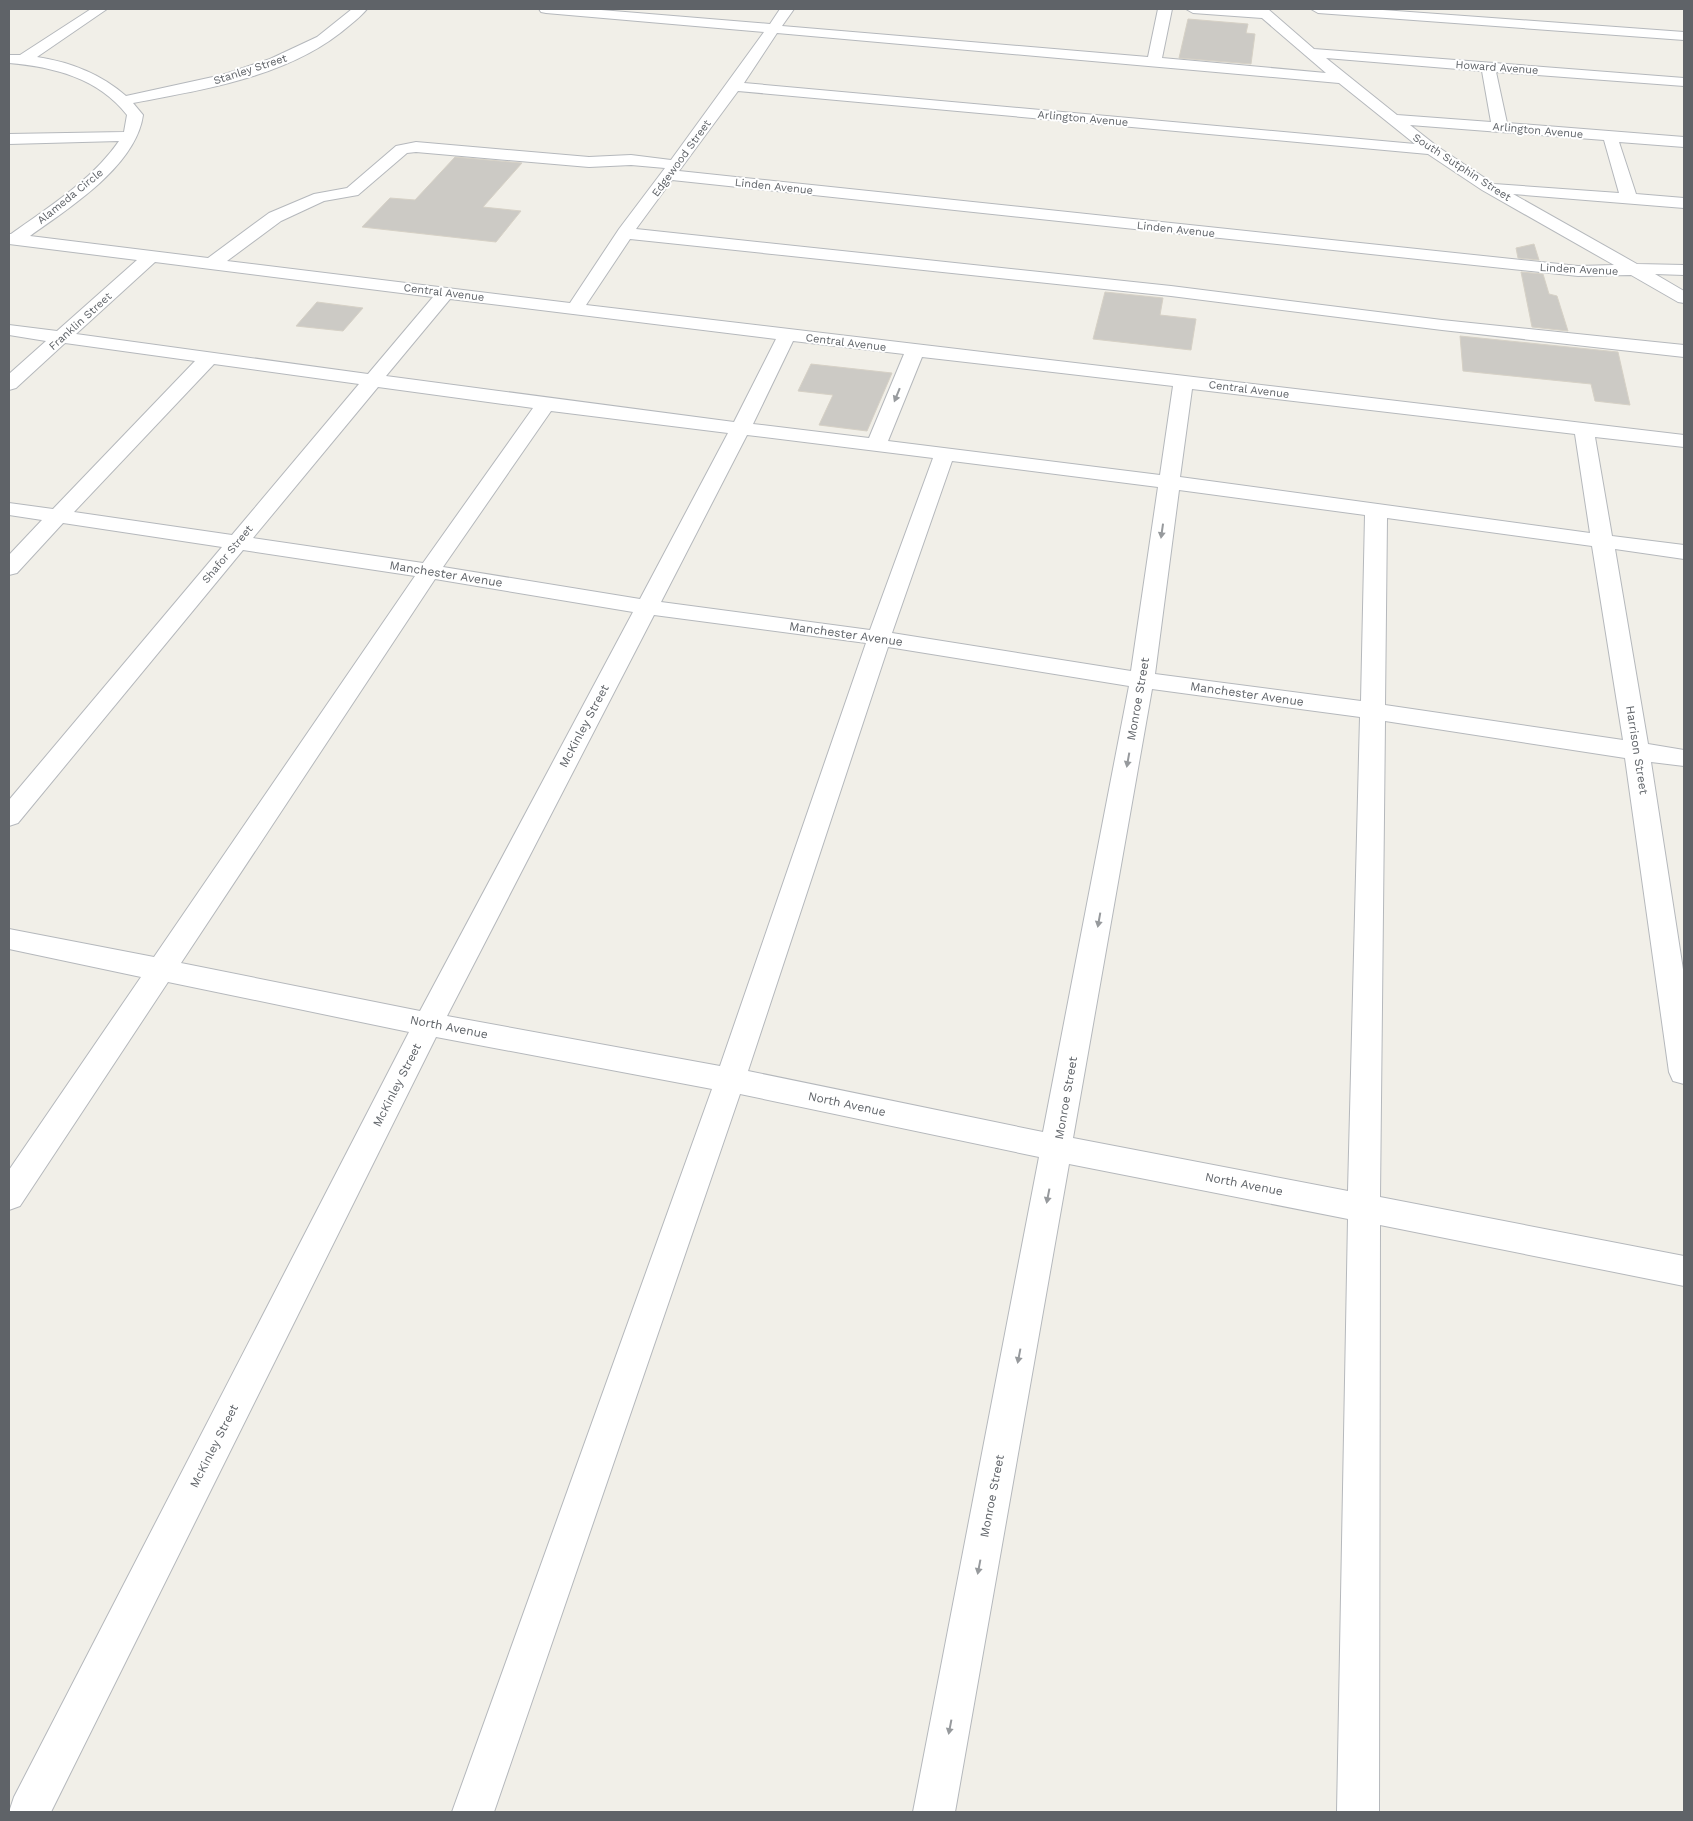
<svg xmlns="http://www.w3.org/2000/svg" width="1693" height="1821" font-family="'Work Sans',sans-serif">
<rect width="100%" height="100%" fill="#f1efe8"/>
<path fill="#cccac5" stroke="#d6d1c6" d="M 1188,19 L 1248,24 L 1246,33 L 1255,34 L 1251,64 L 1179,58 Z
M 455,157 L 522,163 L 483,207 L 521,211 L 496,242 L 362,227 L 390,198 L 415,200 Z
M 1534,244 L 1539,260 L 1518,258 L 1516,248 Z
M 1521,272 L 1543,274 L 1549,294 L 1557,296 L 1568,331 L 1532,327 Z
M 1105,292 L 1163,298 L 1160,315 L 1196,319 L 1191,350 L 1093,339 Z
M 317,302 L 363,308 L 343,331 L 296,326 Z
M 1460,336 L 1618,352 L 1630,405 L 1595,401 L 1591,384 L 1463,371 Z
M 811,364 L 892,373 L 867,431 L 819,425 L 833,395 L 798,391 Z"/>
<g fill="none" stroke-linecap="round" stroke-linejoin="round">
<g stroke="#b5b8bc" stroke-width="2">
<path id="minor" d="M 91,9 L 107,9 L 37,57 C 70,62 101,74 126,96 L 222,75 L 270,59 L 317,37 L 352,9 L 367,9 C 362,15 356,20 350,25 C 292,76 207,89 133,103 L 143,115 C 136,166 69,208 30,236 L 208,258 L 269,213 L 314,194 L 347,188 L 396,146 L 416,142 L 589,157 L 631,155 L 671,160 L 764,32 L 546,13 L 541,12 L 539,9 L 589,9 L 770,24 L 780,9 L 794,9 L 782,26 L 1148,57 L 1158,9 L 1172,9 L 1162,58 L 1326,73 L 1262,18 L 1193,13 L 1186,9 L 1268,9 L 1314,49 L 1684,78 L 1684,86 L 1496,72 L 1507,123 L 1684,137 L 1684,147 L 1619,142 L 1636,194 L 1684,198 L 1684,208 L 1513,194 L 1637,264 L 1684,265 L 1684,275 L 1655,274 L 1684,291 L 1684,303 L 1678,302 L 1631,275 L 1578,276 L 672,180 L 636,229 L 1171,286 L 1442,320 L 1684,345 L 1684,357 L 1442,330 L 1171,296 L 630,239 L 586,305 L 1684,435 L 1684,447 L 1595,437 L 1612,536 L 1684,545 L 1684,559 L 1615,549 L 1648,744 L 1684,750 L 1684,766 L 1651,762 L 1684,976 L 1684,1084 L 1673,1081 L 1669,1072 L 1625,758 L 1385,721 L 1380,1197 L 1684,1256 L 1684,1286 L 1380,1225 L 1379,1812 L 1337,1812 L 1348,1219 L 1069,1164 L 955,1812 L 913,1812 L 1039,1157 L 740,1094 L 494,1812 L 452,1812 L 712,1089 L 436,1037 L 51,1812 L 9,1812 L 14,1797 L 409,1032 L 168,982 L 20,1206 L 9,1210 L 9,1170 L 141,977 L 9,949 L 9,929 L 154,957 L 415,576 L 243,550 L 18,823 L 9,826 L 9,800 L 222,547 L 63,523 L 17,573 L 9,575 L 9,555 L 42,520 L 9,515 L 9,503 L 53,509 L 195,361 L 65,343 L 16,388 L 9,390 L 9,374 L 46,341 L 9,335 L 9,325 L 57,331 L 137,260 L 9,244 L 9,234 L 11,234 C 49,207 92,180 119,141 L 9,144 L 9,134 L 124,132 L 127,115 C 98,78 54,67 9,63 L 9,55 L 20,55 ZM 777,33 L 1339,83 L 1415,144 L 744,83 ZM 1326,58 L 1482,71 L 1491,122 L 1397,115 ZM 738,91 L 1428,154 L 1482,190 L 1614,265 L 1578,266 L 679,171 ZM 1410,125 L 1604,140 L 1619,193 L 1494,184 L 1438,147 ZM 416,152 L 589,167 L 631,165 L 665,168 L 619,229 L 570,303 L 227,261 L 281,221 L 324,201 L 358,195 L 407,153 ZM 155,262 L 433,297 L 368,374 L 76,334 ZM 450,299 L 776,339 L 734,422 L 386,376 ZM 793,341 L 904,354 L 869,438 L 753,424 ZM 922,357 L 1173,386 L 1160,475 L 888,441 ZM 214,364 L 359,384 L 232,535 L 74,512 ZM 378,387 L 533,408 L 423,563 L 253,538 ZM 1192,389 L 1575,434 L 1590,533 L 1180,477 ZM 551,411 L 728,433 L 640,599 L 443,567 ZM 747,435 L 933,458 L 870,630 L 661,602 ZM 952,461 L 1158,487 L 1131,671 L 892,633 ZM 1179,490 L 1365,515 L 1361,701 L 1155,674 ZM 1387,518 L 1592,546 L 1623,740 L 1385,705 ZM 435,579 L 633,612 L 420,1011 L 181,963 ZM 654,615 L 866,643 L 720,1066 L 447,1016 ZM 888,647 L 1129,686 L 1043,1132 L 748,1071 ZM 1152,689 L 1360,717 L 1348,1191 L 1073,1138 Z
M 1311,9 L 1369,9 L 1684,32 L 1684,40 L 1318,13 Z"/>
</g>
<use href="#minor" fill="#fff" fill-rule="evenodd"/>
</g>
<defs><path id="oneway-solid" d="M-6-.8H1V-3.2L6.5 0L1 3.2V.8H-6Z" transform="scale(1.25)"/></defs>
<g fill="#979a9d">
<use href="#oneway-solid" transform="translate(897 395) rotate(112)"/>
<use href="#oneway-solid" transform="translate(1162 531) rotate(98)"/>
<use href="#oneway-solid" transform="translate(1128 760) rotate(100)"/>
<use href="#oneway-solid" transform="translate(1099 920) rotate(100)"/>
<use href="#oneway-solid" transform="translate(1048 1196) rotate(101)"/>
<use href="#oneway-solid" transform="translate(1019 1356) rotate(101)"/>
<use href="#oneway-solid" transform="translate(979 1567) rotate(101)"/>
<use href="#oneway-solid" transform="translate(950 1727) rotate(101)"/>
</g>
<g text-anchor="middle" stroke-width="4" stroke-linejoin="round" paint-order="stroke">
<g font-size="11" fill="#5f6368" stroke="#fff">
<text transform="translate(1497 67) rotate(4)" y="4">Howard Avenue</text>
<text transform="translate(250 69) rotate(-18)" y="4">Stanley Street</text>
<text transform="translate(1083 118) rotate(5)" y="4">Arlington Avenue</text>
<text transform="translate(1538 130) rotate(5)" y="4">Arlington Avenue</text>
<text transform="translate(681 158) rotate(-54)" y="4">Edgewood Street</text>
<text transform="translate(1462 167) rotate(33)" y="4">South Sutphin Street</text>
<text transform="translate(774 186) rotate(6)" y="4">Linden Avenue</text>
<text transform="translate(70 196) rotate(-39)" y="4">Alameda Circle</text>
<text transform="translate(1176 229) rotate(6)" y="4">Linden Avenue</text>
<text transform="translate(1579 269) rotate(3)" y="4">Linden Avenue</text>
<text transform="translate(444 292) rotate(7)" y="4">Central Avenue</text>
<text transform="translate(80 321) rotate(-42)" y="4">Franklin Street</text>
<text transform="translate(846 342) rotate(7)" y="4">Central Avenue</text>
<text transform="translate(1249 389) rotate(7)" y="4">Central Avenue</text>
<text transform="translate(227 554) rotate(-50)" y="4">Shafor Street</text>
</g>
<g font-size="12" fill="#5f6368" stroke="#fff">
<text transform="translate(446 574) rotate(9)" y="4">Manchester Avenue</text>
<text transform="translate(846 634) rotate(8)" y="4">Manchester Avenue</text>
<text transform="translate(1247 694) rotate(8)" y="4">Manchester Avenue</text>
<text transform="translate(1138 699) rotate(-80)" y="4">Monroe Street</text>
<text transform="translate(584 726) rotate(-62)" y="4">McKinley Street</text>
<text transform="translate(1637 750) rotate(81)" y="4">Harrison Street</text>
<text transform="translate(449 1027) rotate(11)" y="4">North Avenue</text>
<text transform="translate(397 1085) rotate(-63)" y="4">McKinley Street</text>
<text transform="translate(1066 1098) rotate(-80)" y="4">Monroe Street</text>
<text transform="translate(847 1104) rotate(12)" y="4">North Avenue</text>
<text transform="translate(1244 1184) rotate(11)" y="4">North Avenue</text>
<text transform="translate(214 1446) rotate(-63)" y="4">McKinley Street</text>
<text transform="translate(992 1496) rotate(-79)" y="4">Monroe Street</text>
</g>
</g>
<rect width="1693" height="1821" fill="none" stroke="#5f6368" stroke-width="20"/>
</svg>
